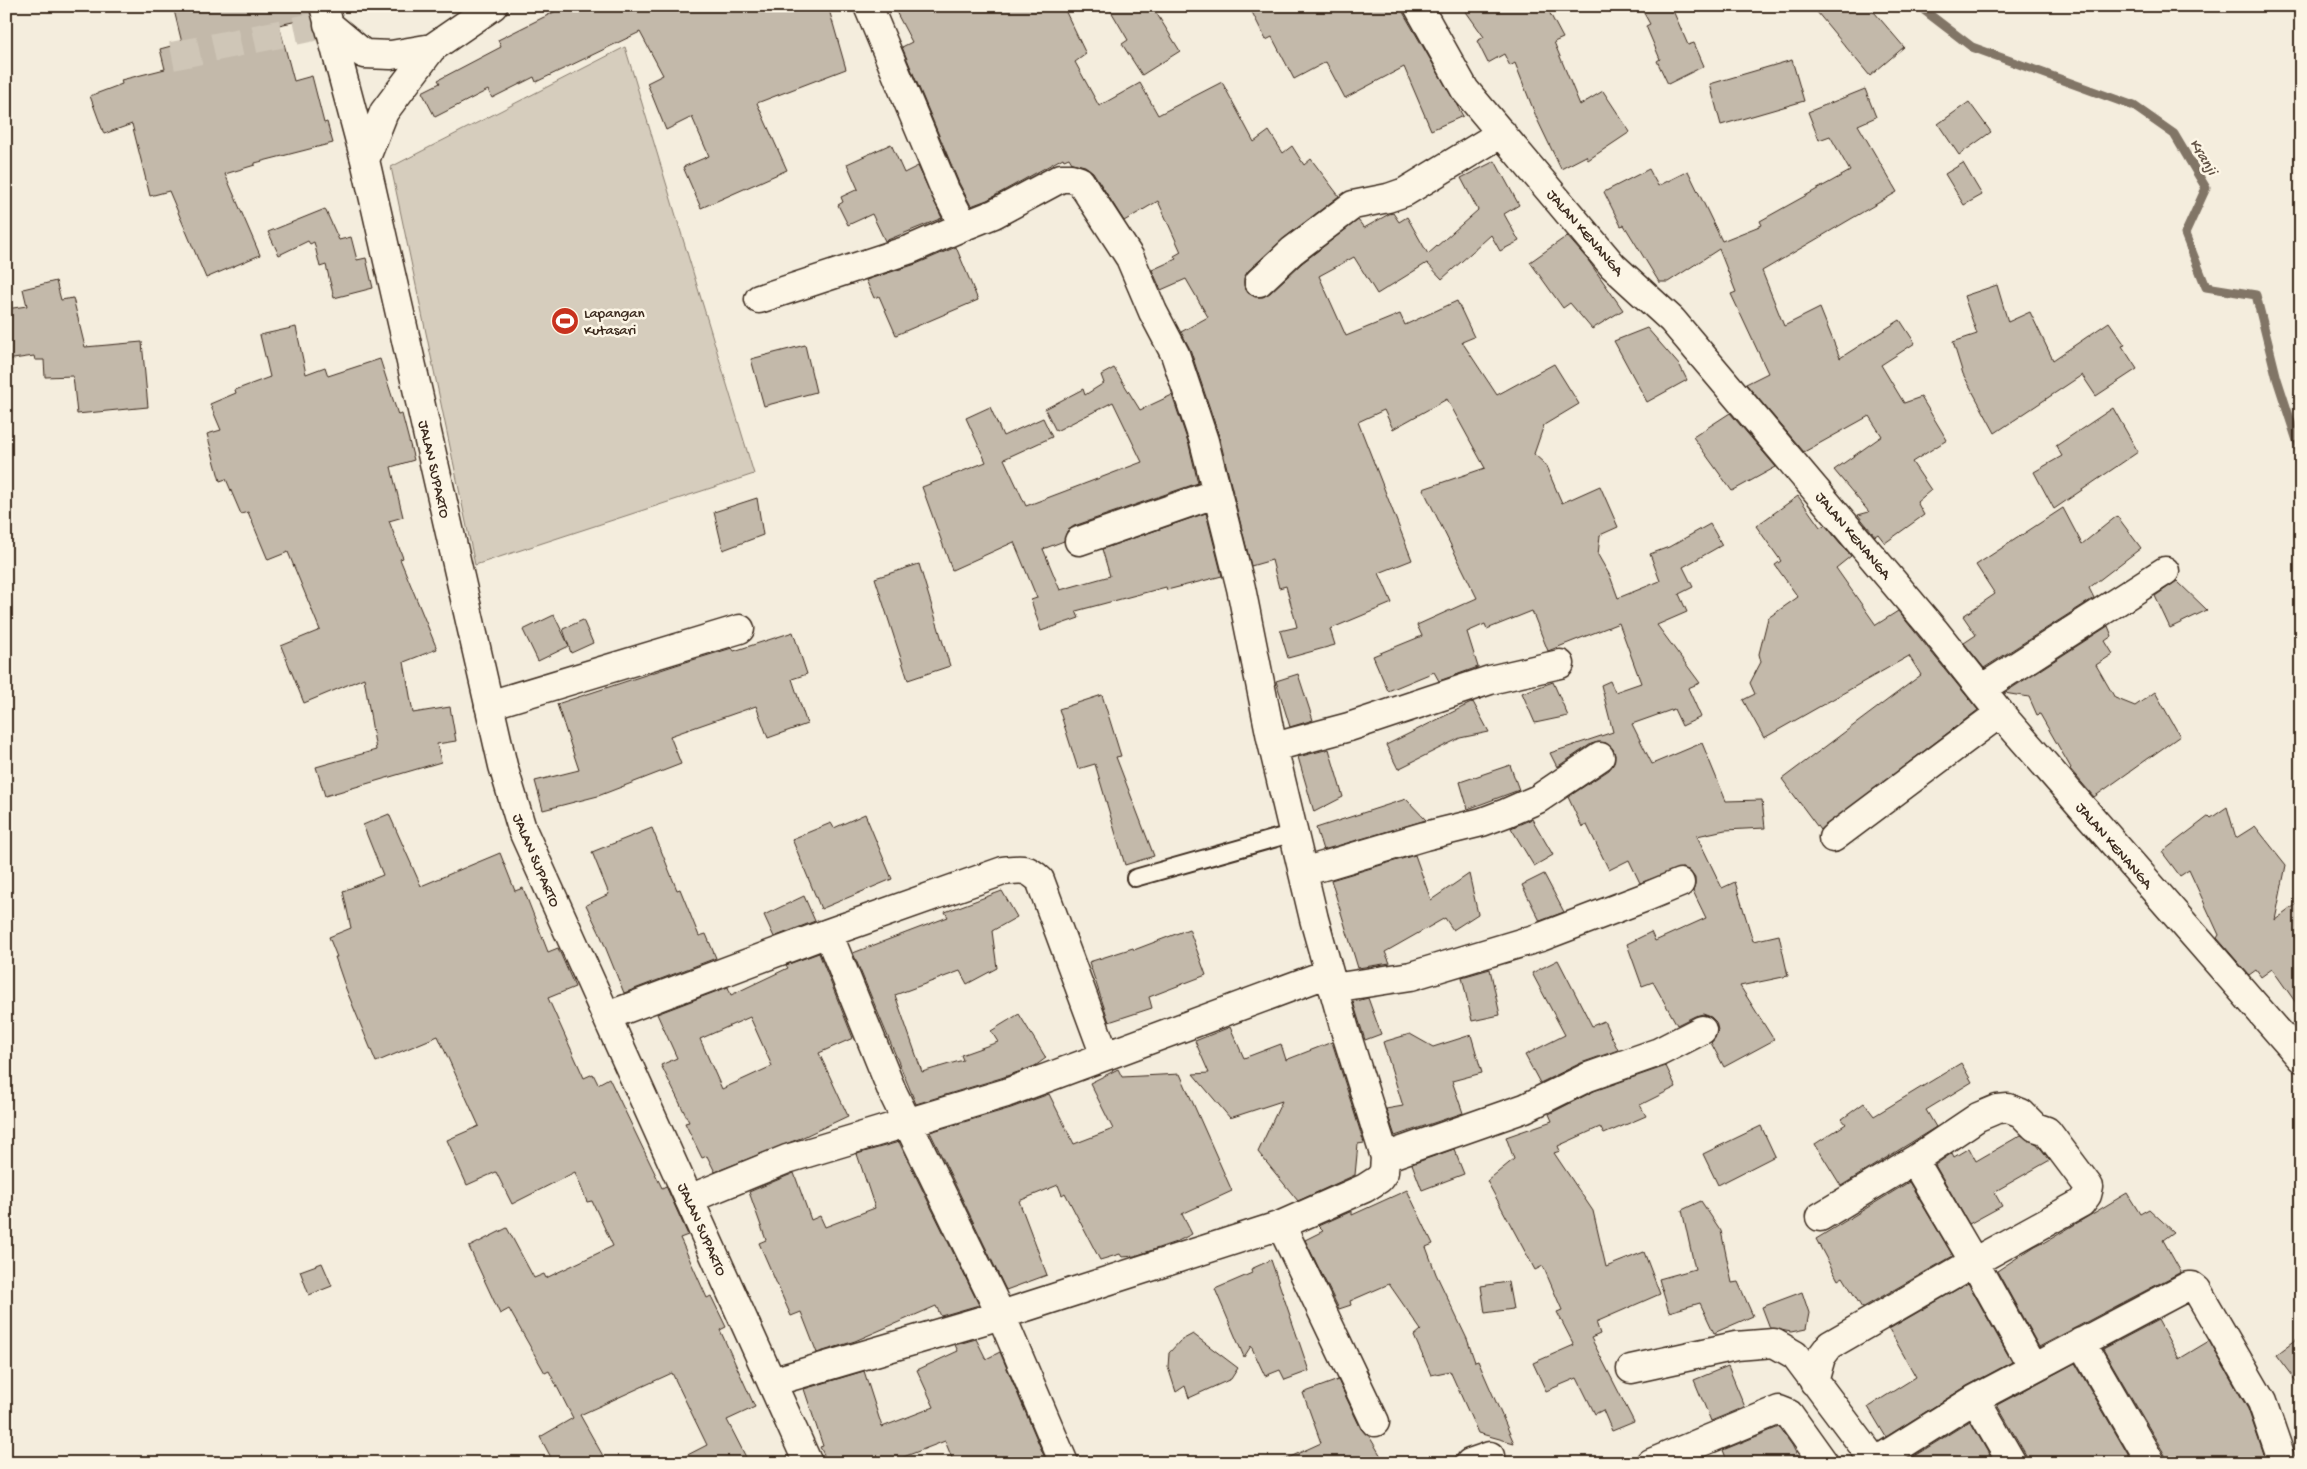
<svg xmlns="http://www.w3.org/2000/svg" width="2307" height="1469" font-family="'Gochi Hand',sans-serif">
<rect width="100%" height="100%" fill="#f4eddd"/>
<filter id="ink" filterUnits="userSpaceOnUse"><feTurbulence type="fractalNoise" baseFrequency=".02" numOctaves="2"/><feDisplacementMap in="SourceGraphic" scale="10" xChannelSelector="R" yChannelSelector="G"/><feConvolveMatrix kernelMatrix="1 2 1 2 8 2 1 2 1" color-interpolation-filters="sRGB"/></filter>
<g filter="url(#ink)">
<path fill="#d6cdbd" stroke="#887c6e" d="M 625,47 L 754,474 L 475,565 L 391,167 Z"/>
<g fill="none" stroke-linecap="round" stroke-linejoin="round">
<path stroke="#817466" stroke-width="9" d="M 1923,6 L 1925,11 L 1972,47 L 2134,106 L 2174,134 L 2206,188 L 2185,234 L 2206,287 L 2256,295 L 2277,379 L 2301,453"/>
</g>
<path fill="#c3b9aa" stroke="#3b2a1e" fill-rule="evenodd" d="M 173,6 L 309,6 L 311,18 L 279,25 L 294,81 L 312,76 L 324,123 L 327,122 L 333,143 L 255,163 L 255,165 L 225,174 L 260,255 L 206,278 L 169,191 L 150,196 L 132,124 L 104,134 L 90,96 L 122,84 L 121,80 L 165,69 L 160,49 L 182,43 Z
M 566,6 L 828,6 L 846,69 L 757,103 L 787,170 L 701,208 L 683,167 L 709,156 L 692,117 L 666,130 L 647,83 L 663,75 L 640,32 L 536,82 L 534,77 L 492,98 L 488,90 L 435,117 L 422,92 L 440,83 L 438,80 L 501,47 L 498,40 Z
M 893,6 L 1063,6 L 1086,54 L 1075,62 L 1099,106 L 1140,83 L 1158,115 L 1222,82 L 1254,142 L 1269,131 L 1283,153 L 1292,146 L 1304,165 L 1311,159 L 1339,196 L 1283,239 L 1248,271 L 1244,278 L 1244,286 L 1248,293 L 1255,297 L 1263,297 L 1270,293 L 1302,263 L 1358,220 L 1364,228 L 1389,214 L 1393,213 L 1399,222 L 1407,217 L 1428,254 L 1478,210 L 1461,178 L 1495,161 L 1519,205 L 1504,214 L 1519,241 L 1500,251 L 1491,235 L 1442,279 L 1427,263 L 1377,294 L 1354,257 L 1319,276 L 1346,336 L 1400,314 L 1405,325 L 1457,301 L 1474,337 L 1462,342 L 1497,395 L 1554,364 L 1579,404 L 1544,425 L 1534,454 L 1545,464 L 1562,503 L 1600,486 L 1618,527 L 1600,535 L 1598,555 L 1610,576 L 1618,598 L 1660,581 L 1650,554 L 1669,547 L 1710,524 L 1722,545 L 1683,567 L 1693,587 L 1679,594 L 1687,612 L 1657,625 L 1700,683 L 1688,688 L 1701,717 L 1682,726 L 1674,709 L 1632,724 L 1652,764 L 1702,743 L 1726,801 L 1762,800 L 1765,828 L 1725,830 L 1697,836 L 1722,888 L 1735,882 L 1753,941 L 1779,935 L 1788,976 L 1740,986 L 1774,1040 L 1724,1067 L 1711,1043 L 1715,1038 L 1718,1030 L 1716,1022 L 1711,1017 L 1703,1014 L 1695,1016 L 1677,1025 L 1653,982 L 1642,986 L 1627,944 L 1651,932 L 1655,941 L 1706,918 L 1693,891 L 1695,885 L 1695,878 L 1689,870 L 1682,868 L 1640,883 L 1629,860 L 1609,870 L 1587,825 L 1582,827 L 1568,797 L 1609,770 L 1614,763 L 1615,755 L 1613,749 L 1606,743 L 1598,742 L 1591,744 L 1557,767 L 1550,753 L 1613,732 L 1601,685 L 1610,681 L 1615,692 L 1641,683 L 1619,623 L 1548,651 L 1532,611 L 1487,629 L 1485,624 L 1467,632 L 1478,667 L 1439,681 L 1434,672 L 1388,691 L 1373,656 L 1422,636 L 1417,625 L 1477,598 L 1423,489 L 1485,468 L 1447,399 L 1393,429 L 1384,410 L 1358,422 L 1412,560 L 1379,573 L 1392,603 L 1330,629 L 1335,645 L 1288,658 L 1280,631 L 1297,627 L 1286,586 L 1279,588 L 1272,560 L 1251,566 L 1219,436 L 1190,349 L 1181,332 L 1208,317 L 1186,279 L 1161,290 L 1152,270 L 1176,259 L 1174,256 L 1181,252 L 1158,201 L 1124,221 L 1093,172 L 1085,166 L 1072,163 L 1069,158 L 1064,160 L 1063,158 L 987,200 L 971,206 L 959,183 L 902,47 L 912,42 Z
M 1108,6 L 1152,6 L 1180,51 L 1142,75 L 1122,44 L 1128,40 Z
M 1249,6 L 1402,6 L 1404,14 L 1463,116 L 1431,130 L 1404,67 L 1345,98 L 1326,62 L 1294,79 L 1272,37 L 1266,40 Z
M 1462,6 L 1546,6 L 1563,38 L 1554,42 L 1580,105 L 1603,91 L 1630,132 L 1588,160 L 1586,156 L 1561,169 L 1537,119 L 1515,63 L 1510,66 L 1504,54 L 1488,63 L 1477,41 L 1484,37 Z
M 1640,6 L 1671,6 L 1688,45 L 1694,43 L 1704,66 L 1668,84 L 1657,61 L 1660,59 L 1646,26 L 1650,24 Z
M 1812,6 L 1869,6 L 1904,47 L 1870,76 Z
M 1792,60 L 1804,101 L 1721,125 L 1710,84 Z
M 1865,89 L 1876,117 L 1858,125 L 1897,192 L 1762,271 L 1784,326 L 1820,308 L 1840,358 L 1900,320 L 1915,343 L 1881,365 L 1904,403 L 1921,397 L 1947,440 L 1912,462 L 1931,490 L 1917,502 L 1924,515 L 1885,543 L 1878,534 L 1875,536 L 1858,515 L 1869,512 L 1834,470 L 1882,436 L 1869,416 L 1804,452 L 1746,384 L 1768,373 L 1731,294 L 1736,292 L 1719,249 L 1668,282 L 1659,282 L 1624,225 L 1621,226 L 1604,192 L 1649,169 L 1658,186 L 1688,171 L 1722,241 L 1762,225 L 1760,221 L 1850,171 L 1830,136 L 1819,140 L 1808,112 Z
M 1969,102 L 1991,132 L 1959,155 L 1938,124 Z
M 891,144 L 904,173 L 918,166 L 942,218 L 885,241 L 872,214 L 848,225 L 838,205 L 843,202 L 841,197 L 858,189 L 847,164 Z
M 1963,163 L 1982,195 L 1964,205 L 1945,174 Z
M 325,209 L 339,240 L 351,237 L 357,260 L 366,258 L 373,288 L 334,298 L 326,265 L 320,267 L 314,242 L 310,244 L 308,241 L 279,255 L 268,232 Z
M 1567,236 L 1588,260 L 1623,310 L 1592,329 L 1570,303 L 1563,308 L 1530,262 Z
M 956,247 L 978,300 L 896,335 L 879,296 L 874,298 L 866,280 L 916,264 Z
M 56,281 L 61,300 L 73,298 L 85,347 L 142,342 L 148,407 L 77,414 L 73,376 L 45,377 L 44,360 L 35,360 L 34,356 L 6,360 L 6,309 L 27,306 L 23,289 Z
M 1997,285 L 2008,322 L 2030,312 L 2053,360 L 2109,322 L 2125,345 L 2122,346 L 2137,369 L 2096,396 L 2082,375 L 1995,433 L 1963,374 L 1953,342 L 1977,334 L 1964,296 Z
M 296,327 L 306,374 L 325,367 L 328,376 L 380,359 L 398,415 L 402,414 L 414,460 L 391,467 L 403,517 L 389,521 L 403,558 L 400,559 L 437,649 L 404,662 L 413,713 L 450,707 L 456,741 L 437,744 L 441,762 L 325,796 L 316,767 L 376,750 L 364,678 L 304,703 L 281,646 L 320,630 L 288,552 L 268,560 L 248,512 L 241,514 L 226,479 L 220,481 L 207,434 L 221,430 L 210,404 L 236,393 L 235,390 L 270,377 L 260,335 Z
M 1647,328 L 1680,366 L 1687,380 L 1647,402 L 1614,341 Z
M 805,345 L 816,392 L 764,406 L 751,359 Z
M 1114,368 L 1140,410 L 1172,395 L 1189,445 L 1198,483 L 1074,526 L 1067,531 L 1064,541 L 1043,549 L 1060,590 L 1110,576 L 1102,549 L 1206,513 L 1222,576 L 1167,590 L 1166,587 L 1076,611 L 1079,618 L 1041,631 L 1031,600 L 1037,598 L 1014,542 L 952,570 L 922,487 L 986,462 L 966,418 L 990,407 L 1003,436 L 1043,418 L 1052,437 L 1004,459 L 1026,506 L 1142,462 L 1113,402 L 1056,431 L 1045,409 L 1083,389 L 1085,395 L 1104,383 L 1101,375 Z
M 2113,408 L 2138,452 L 2054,509 L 2034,472 L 2062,456 L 2056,446 Z
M 1730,413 L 1776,467 L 1732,491 L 1693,437 Z
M 1798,496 L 1820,527 L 1825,525 L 1851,556 L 1836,568 L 1876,625 L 1898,611 L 1978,710 L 1820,830 L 1782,779 L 1921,675 L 1909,656 L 1764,738 L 1743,700 L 1755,694 L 1750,683 L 1761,662 L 1759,654 L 1768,618 L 1798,597 L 1775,565 L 1781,561 L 1756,526 Z
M 757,498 L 763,535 L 723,550 L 714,512 Z
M 2063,508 L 2082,544 L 2117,516 L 2141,548 L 2089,588 L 2094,598 L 1984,668 L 1964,643 L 1976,635 L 1963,616 L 1995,594 L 1976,565 Z
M 919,564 L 950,666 L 908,680 L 875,578 Z
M 2177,581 L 2207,610 L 2170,628 L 2155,596 Z
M 554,615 L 569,646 L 538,661 L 523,630 Z
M 583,620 L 593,643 L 571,653 L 563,629 Z
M 2108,626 L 2112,636 L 2105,641 L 2113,654 L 2096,665 L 2115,698 L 2135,706 L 2155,692 L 2180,736 L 2094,797 L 2070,769 L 2071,768 L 2040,714 L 2037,715 L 2029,697 L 2004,693 Z
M 793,632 L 807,674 L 792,679 L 807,724 L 768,738 L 756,706 L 670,736 L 681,764 L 598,796 L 543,810 L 535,781 L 579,770 L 557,704 L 676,665 L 732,648 L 734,651 Z
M 1298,674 L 1313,720 L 1290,727 L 1276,681 Z
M 1553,682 L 1568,716 L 1535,723 L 1522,693 Z
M 1102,695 L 1121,756 L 1116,757 L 1154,856 L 1125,865 L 1095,764 L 1078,769 L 1059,709 Z
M 1473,702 L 1489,732 L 1460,738 L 1398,769 L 1386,745 Z
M 1329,749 L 1343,797 L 1314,812 L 1298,757 Z
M 1510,765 L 1519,790 L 1468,809 L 1460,782 Z
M 1406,799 L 1426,820 L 1323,850 L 1316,828 Z
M 2227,807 L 2236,838 L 2255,826 L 2286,865 L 2275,920 L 2301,901 L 2301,1010 L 2272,969 L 2261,977 L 2256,970 L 2249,975 L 2217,938 L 2219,935 L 2189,870 L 2180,876 L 2162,852 L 2209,816 L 2211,818 Z
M 389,814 L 421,886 L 500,853 L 515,891 L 523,888 L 548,952 L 558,948 L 575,987 L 548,998 L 584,1078 L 593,1074 L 598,1084 L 609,1078 L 662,1188 L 666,1186 L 688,1235 L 680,1238 L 707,1298 L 711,1296 L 726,1327 L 720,1330 L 755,1407 L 727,1420 L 749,1463 L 672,1463 L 707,1445 L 672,1373 L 580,1415 L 607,1463 L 554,1463 L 540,1437 L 573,1418 L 549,1371 L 545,1373 L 509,1309 L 500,1314 L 469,1247 L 507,1228 L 534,1278 L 544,1274 L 546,1278 L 613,1246 L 592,1201 L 587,1202 L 575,1172 L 512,1204 L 496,1172 L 467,1185 L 447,1140 L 479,1126 L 438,1036 L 376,1062 L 346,989 L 335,957 L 337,957 L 329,937 L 351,928 L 343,891 L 383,875 L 363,825 Z
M 865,814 L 892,879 L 821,909 L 792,839 L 831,823 L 834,828 Z
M 1532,819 L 1553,855 L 1534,866 L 1511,828 Z
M 652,828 L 677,890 L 680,889 L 699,936 L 706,934 L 716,958 L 624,993 L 600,934 L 586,905 L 609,894 L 592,852 Z
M 1415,855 L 1431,900 L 1469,874 L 1478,914 L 1453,930 L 1445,918 L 1385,952 L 1390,963 L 1358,968 L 1331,880 Z
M 1544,874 L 1564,912 L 1540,921 L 1522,885 Z
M 1002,891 L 1017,917 L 992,931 L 997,968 L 967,984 L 960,971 L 895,995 L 922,1072 L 963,1060 L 961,1055 L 998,1042 L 991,1031 L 1019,1014 L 1046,1058 L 1035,1066 L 1001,1078 L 916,1104 L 853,953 L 948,917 L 945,912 Z
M 804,896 L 815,921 L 774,937 L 764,915 Z
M 1189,929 L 1206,975 L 1149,997 L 1152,1008 L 1109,1022 L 1089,962 L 1133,948 L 1134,950 Z
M 819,953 L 853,1038 L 819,1053 L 848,1116 L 801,1138 L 715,1172 L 707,1156 L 702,1158 L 685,1123 L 689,1122 L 661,1065 L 677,1058 L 657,1014 L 728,987 L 731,995 L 788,968 L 786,965 ZM 750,1017 L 772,1066 L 722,1089 L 700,1039 Z
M 1558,960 L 1592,1026 L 1604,1021 L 1618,1050 L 1581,1063 L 1540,1083 L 1525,1055 L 1565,1035 L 1532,973 Z
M 1490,969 L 1500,1015 L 1472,1021 L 1462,977 Z
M 1368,998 L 1381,1034 L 1365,1040 L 1353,1002 Z
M 1230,1027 L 1244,1058 L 1281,1044 L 1286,1060 L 1332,1042 L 1364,1143 L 1358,1144 L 1355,1175 L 1298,1201 L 1258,1152 L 1282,1101 L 1230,1118 L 1193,1074 L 1209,1073 L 1195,1041 Z
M 1410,1034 L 1433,1047 L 1471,1035 L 1482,1073 L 1452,1081 L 1463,1113 L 1395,1136 L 1386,1109 L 1403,1106 L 1383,1042 Z
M 1961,1063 L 1972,1082 L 1926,1110 L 1936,1127 L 1841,1186 L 1815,1144 L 1846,1124 L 1842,1119 L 1864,1103 L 1874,1116 Z
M 1666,1066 L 1676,1087 L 1640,1105 L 1646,1116 L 1604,1134 L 1600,1127 L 1558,1146 L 1560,1151 L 1554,1153 L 1593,1211 L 1606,1267 L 1644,1252 L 1660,1294 L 1596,1322 L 1600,1334 L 1591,1338 L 1634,1422 L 1612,1431 L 1603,1410 L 1595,1414 L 1577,1378 L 1546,1391 L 1533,1363 L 1574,1345 L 1557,1312 L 1562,1310 L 1543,1266 L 1535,1270 L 1487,1181 L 1514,1159 L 1506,1137 L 1552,1121 L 1549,1114 L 1594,1091 Z
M 1118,1069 L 1122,1077 L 1180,1074 L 1232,1191 L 1182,1214 L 1192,1234 L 1176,1242 L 1135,1256 L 1122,1257 L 1120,1254 L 1100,1260 L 1065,1193 L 1062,1195 L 1058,1185 L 1019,1201 L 1047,1275 L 1006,1290 L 930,1132 L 1011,1108 L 1049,1094 L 1074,1144 L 1113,1129 L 1090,1083 Z
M 1761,1126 L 1775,1156 L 1718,1185 L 1703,1154 Z
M 2021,1135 L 2037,1144 L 2050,1160 L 1994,1192 L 2002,1206 L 1969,1224 L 1935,1165 L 1952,1153 L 1954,1157 L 1969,1148 L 1976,1161 Z
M 899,1142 L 979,1305 L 941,1316 L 936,1306 L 855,1341 L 817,1353 L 801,1312 L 791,1316 L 759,1243 L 766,1240 L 749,1192 L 794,1173 L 811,1220 L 820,1216 L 825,1227 L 875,1208 L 857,1154 Z
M 1454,1149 L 1464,1174 L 1422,1190 L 1412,1164 Z
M 1909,1182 L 1953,1256 L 1862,1308 L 1843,1277 L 1838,1280 L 1816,1239 Z
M 1407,1190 L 1433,1244 L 1426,1247 L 1436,1274 L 1467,1339 L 1475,1362 L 1478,1361 L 1514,1443 L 1478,1433 L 1450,1371 L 1431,1375 L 1414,1336 L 1421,1330 L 1389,1284 L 1350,1301 L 1351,1305 L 1339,1309 L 1305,1240 L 1323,1231 L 1318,1226 L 1352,1211 L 1352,1215 Z
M 2127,1193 L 2140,1214 L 2149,1209 L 2174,1232 L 2163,1240 L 2181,1272 L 2039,1347 L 1997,1271 L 2035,1246 L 2043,1242 L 2044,1243 Z
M 1701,1201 L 1721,1231 L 1732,1283 L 1738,1282 L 1753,1316 L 1714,1333 L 1700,1303 L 1669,1312 L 1659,1279 L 1695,1269 L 1682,1210 Z
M 1271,1260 L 1309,1371 L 1285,1380 L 1280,1370 L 1265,1376 L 1251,1346 L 1244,1357 L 1215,1289 L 1252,1273 L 1251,1269 Z
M 322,1263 L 332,1286 L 309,1295 L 300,1271 Z
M 1508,1282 L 1513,1309 L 1485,1313 L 1481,1286 Z
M 1968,1283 L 2012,1362 L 1967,1386 L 1886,1437 L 1868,1407 L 1916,1377 L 1889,1329 Z
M 1802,1292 L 1809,1313 L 1806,1329 L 1791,1332 L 1770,1328 L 1762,1307 Z
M 2158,1320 L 2179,1359 L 2209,1341 L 2248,1409 L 2264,1455 L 2262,1463 L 2167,1463 L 2165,1455 L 2103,1349 Z
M 1193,1334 L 1238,1368 L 1231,1379 L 1189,1398 L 1185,1386 L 1176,1392 L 1168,1367 L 1169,1353 L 1180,1341 Z
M 2301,1336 L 2301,1388 L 2276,1355 Z
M 976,1339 L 986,1359 L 1000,1352 L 1047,1463 L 954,1463 L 945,1441 L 888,1463 L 828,1463 L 820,1447 L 823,1446 L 804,1389 L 864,1371 L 882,1427 L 934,1407 L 917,1370 L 958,1351 L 955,1345 Z
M 2075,1363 L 2133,1463 L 2028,1463 L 2026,1455 L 1997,1405 Z
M 1728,1366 L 1745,1407 L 1711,1421 L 1694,1380 Z
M 1338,1380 L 1361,1429 L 1369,1436 L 1385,1463 L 1277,1463 L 1321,1443 L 1303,1393 Z
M 1970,1421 L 1994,1463 L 1903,1463 Z
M 1779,1427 L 1792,1445 L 1801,1463 L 1728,1463 L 1723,1450 Z"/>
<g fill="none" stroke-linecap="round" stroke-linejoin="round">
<path stroke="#cfc6b7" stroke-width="28" stroke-dasharray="28 14" stroke-linecap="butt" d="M 172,56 L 328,24"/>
<g stroke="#3b2a1e" stroke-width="20">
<path id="lane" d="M 1135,878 L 1294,833"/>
</g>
<g stroke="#3b2a1e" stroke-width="31">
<path id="street" d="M 1418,6 L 1465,90 L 1613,266 L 1672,320 L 1934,630 L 2000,713 L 2301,1058
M 1259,282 L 1292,251 L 1353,205 L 1388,198 L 1405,192 L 1502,133
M 759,299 L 911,249 L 964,226
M 1079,541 L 1217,493
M 1981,689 L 2165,571
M 489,705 L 740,629
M 1274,747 L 1349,727 L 1490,680 L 1560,664
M 1833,838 L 2000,713
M 1303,872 L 1425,836 L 1482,822 L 1506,813 L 1538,799 L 1600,757
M 828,933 L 892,1091 L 1001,1315 L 1064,1463
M 1333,988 L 1411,976 L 1541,937 L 1646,897 L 1680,883
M 607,1016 L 828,933 L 1003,871 C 1021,869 1027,867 1040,880 L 1105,1056
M 1385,1157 L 1525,1108 L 1588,1077 L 1659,1052 L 1702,1030
M 1914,1160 L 1974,1262 L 2033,1368
M 689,1199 L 787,1159 L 1006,1093 L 1329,973
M 1281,1225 L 1375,1422
M 2081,1342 L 2151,1463
M 1631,1369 L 1736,1346 L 1774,1343 L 1795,1355 L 1876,1463
M 772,1382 L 1001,1315 L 1281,1225 L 1365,1188 L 1379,1179 L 1384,1172 L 1385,1157 L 1345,1030 L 1314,919 L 1271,738 L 1241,588 L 1204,441 L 1175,354 L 1153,312 L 1130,258 L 1080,181 L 1071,178 L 1061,178 L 994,214 L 964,226 L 945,190 L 868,6
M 1814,1382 L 1821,1357 L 1830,1345 L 1974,1262 L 2081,1203 L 2087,1195 L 2089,1187 L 2047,1131 L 2035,1127 L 2021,1113 L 2008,1108 L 1997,1109 L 1978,1117 L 1914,1160 L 1820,1217
M 1975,1399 L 2012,1463
M 1470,1463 L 1490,1456
M 1651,1463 L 1779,1410 L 1789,1414 L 1824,1463
M 1873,1463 L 1975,1399 L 2188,1286 L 2192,1286 L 2197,1290 L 2262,1402 L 2283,1463"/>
</g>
<g stroke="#3b2a1e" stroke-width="31">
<path id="secondary" d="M 324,6 L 365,160 L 503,766 L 522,829 L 808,1463
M 328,24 L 364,54 L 391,55 L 432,48
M 365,160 L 384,112 L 432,48 L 493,6"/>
</g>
<use href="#lane" stroke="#fcf5e5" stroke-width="16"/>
<use href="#street" stroke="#fcf5e5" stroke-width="28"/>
<use href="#secondary" stroke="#fcf5e5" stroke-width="28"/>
</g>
</g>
<defs>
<g id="stadium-disc" transform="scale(1.4375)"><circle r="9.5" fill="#c8321e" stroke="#fcf5e5"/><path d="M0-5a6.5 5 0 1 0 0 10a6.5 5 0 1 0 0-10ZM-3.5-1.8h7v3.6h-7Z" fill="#fff"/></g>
</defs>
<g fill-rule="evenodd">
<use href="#stadium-disc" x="565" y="321"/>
</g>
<g text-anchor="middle" stroke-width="5" stroke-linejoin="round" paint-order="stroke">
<g font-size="15" fill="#3b2a1e" stroke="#fcf5e5">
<text transform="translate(1586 232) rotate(49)" y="5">JALAN KENANGA</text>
<text transform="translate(435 469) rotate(77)" y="5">JALAN SUPARTO</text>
<text transform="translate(1854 535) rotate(50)" y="5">JALAN KENANGA</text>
<text transform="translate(2115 845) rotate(49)" y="5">JALAN KENANGA</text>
<text transform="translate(537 860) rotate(67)" y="5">JALAN SUPARTO</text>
<text transform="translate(703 1229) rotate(66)" y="5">JALAN SUPARTO</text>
</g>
<g font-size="15" fill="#3b2a1e" stroke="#fcf5e5" text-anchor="start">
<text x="584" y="317">Lapangan<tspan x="584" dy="17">Kutasari</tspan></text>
</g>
<g font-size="16" font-style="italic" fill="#645548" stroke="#fcf5e5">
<text transform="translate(2205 156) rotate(59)" y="6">Kranji</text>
</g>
</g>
<rect width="2307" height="1469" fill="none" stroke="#fcf5e5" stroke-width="25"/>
<rect x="12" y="12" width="2282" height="1444" fill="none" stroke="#3b2a1e" stroke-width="2" filter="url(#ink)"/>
</svg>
